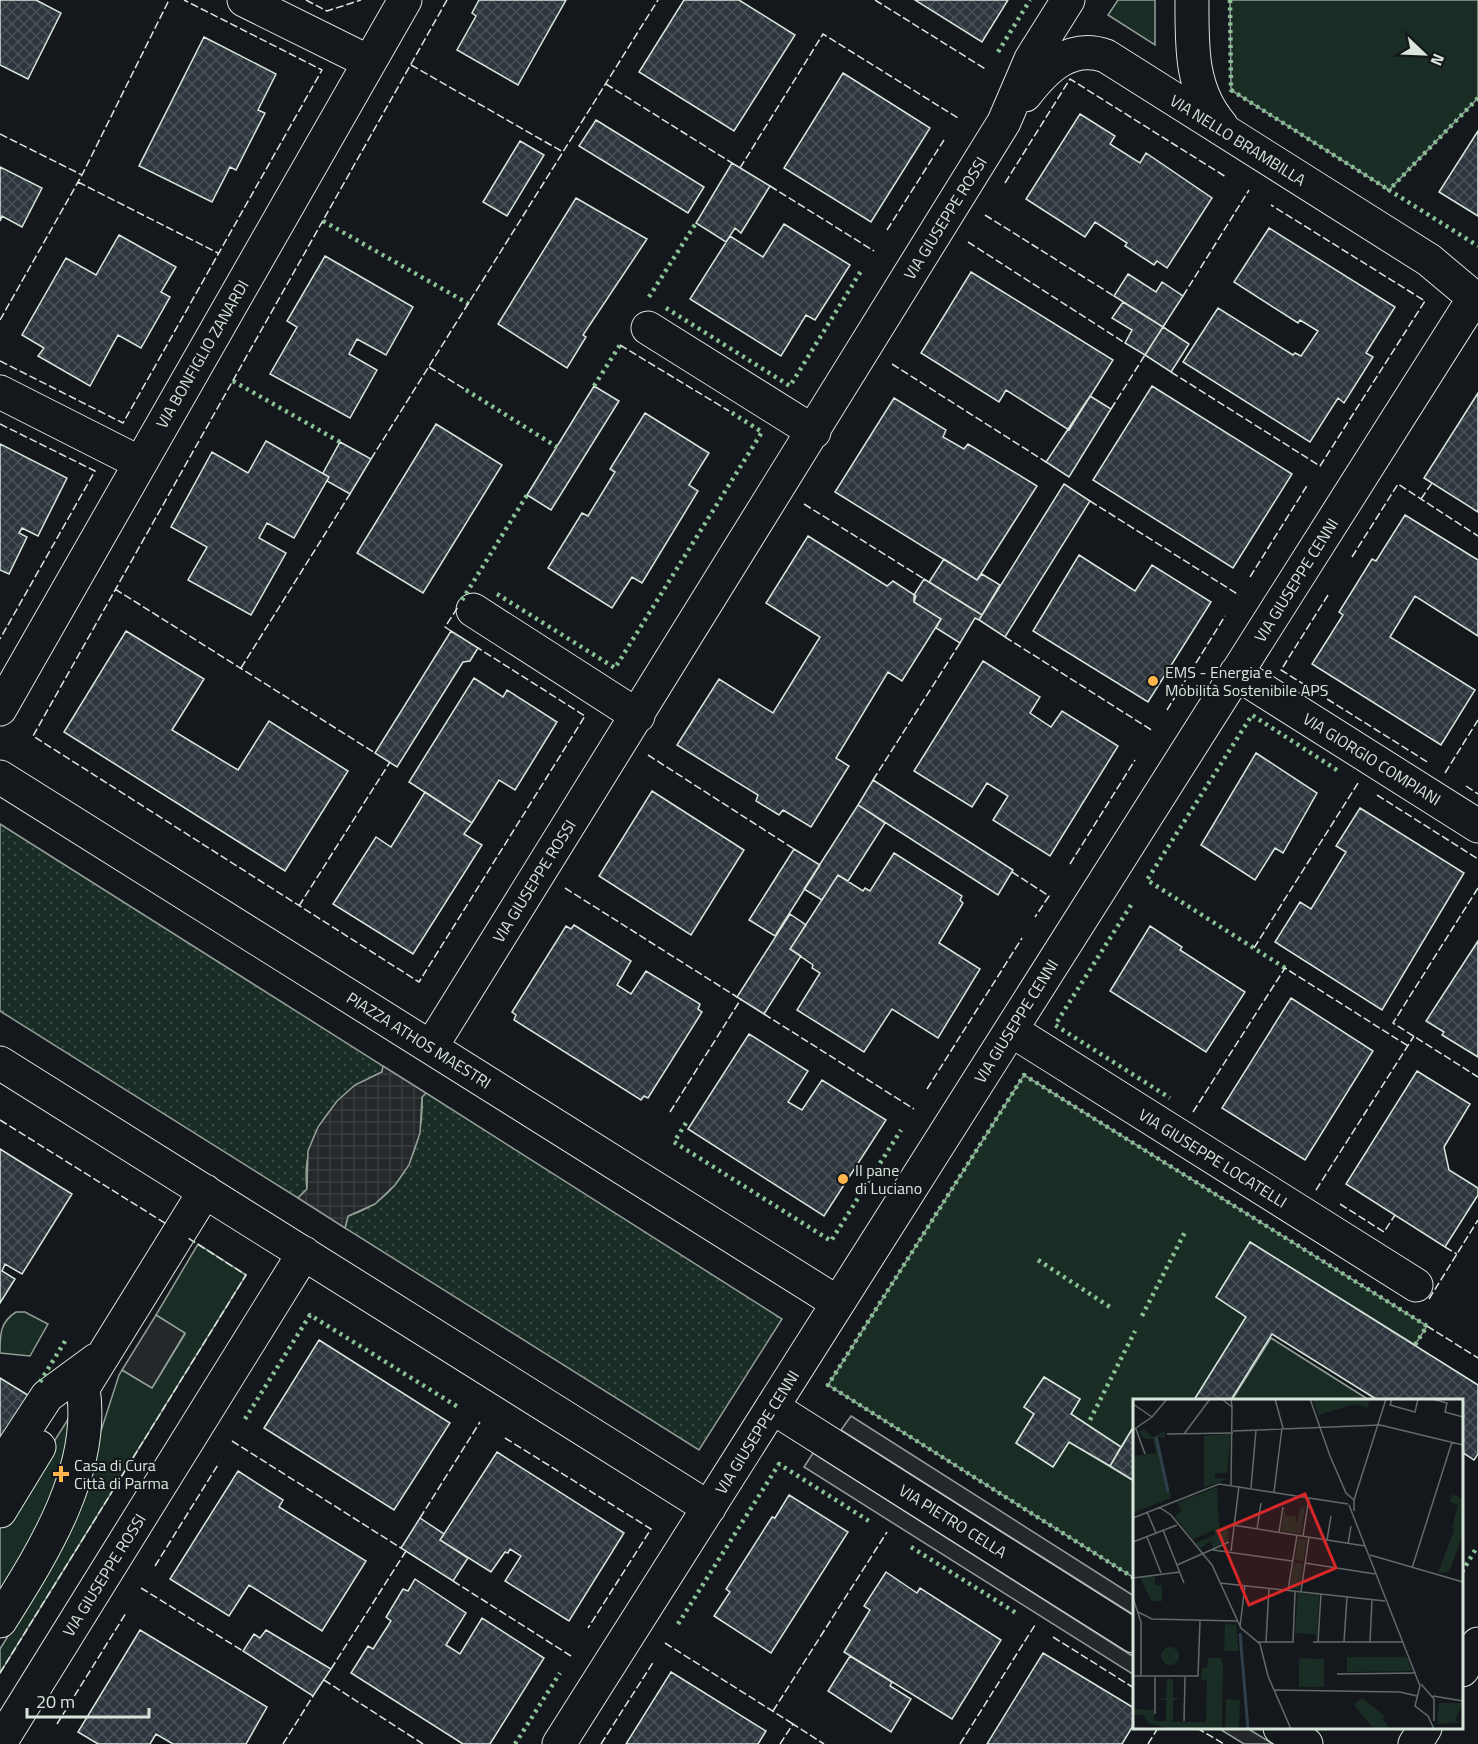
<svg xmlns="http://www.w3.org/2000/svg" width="1478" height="1744" font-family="'Titillium Web',sans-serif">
<defs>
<pattern id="park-dots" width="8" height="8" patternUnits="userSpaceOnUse" patternTransform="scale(1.5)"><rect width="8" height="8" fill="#1a2d24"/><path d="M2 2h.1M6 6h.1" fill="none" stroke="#3b4b43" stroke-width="1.8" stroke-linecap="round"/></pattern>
<pattern id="plaza-grid" width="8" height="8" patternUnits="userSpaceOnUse" patternTransform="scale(1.5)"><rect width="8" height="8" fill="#24282b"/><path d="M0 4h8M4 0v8" fill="none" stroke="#393d3f"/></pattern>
<pattern id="building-cross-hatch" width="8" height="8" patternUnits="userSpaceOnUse" patternTransform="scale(1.5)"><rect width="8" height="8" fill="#2c363c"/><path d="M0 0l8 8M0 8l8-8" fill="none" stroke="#4a5358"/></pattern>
</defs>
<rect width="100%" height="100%" fill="#14181c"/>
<path fill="#1a2d24" stroke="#939e99" stroke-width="1.5" d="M 1118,0 L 1155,0 L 1155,45 L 1108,15 Z
M 1230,0 L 1478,0 L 1478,98 L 1389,190 L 1231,90 Z
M 1024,1075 L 1427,1326 L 1415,1345 L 1250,1242 L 1216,1297 L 1246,1317 L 1194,1400 L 1134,1400 L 1134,1426 L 1121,1447 L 1071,1414 L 1080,1399 L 1044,1377 L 1024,1407 L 1034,1414 L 1016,1443 L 1053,1467 L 1069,1442 L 1134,1481 L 1134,1578 L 828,1385 Z
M 198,1244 L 246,1275 L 0,1673 L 0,1649 L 47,1573 L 79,1499 L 119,1375 L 122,1370 L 152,1388 L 185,1334 L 156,1315 Z
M 16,1312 L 25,1312 L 48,1324 L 30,1356 L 0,1353 C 0,1334 0,1322 16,1312 Z
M 1271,1338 L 1366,1398 L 1364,1400 L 1232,1400 Z
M 72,1413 L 75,1413 L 49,1509 L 0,1597 L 0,1527 Z"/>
<path fill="url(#park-dots)" stroke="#939e99" stroke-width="1.5" d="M 0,824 L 383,1066 L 382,1072 C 335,1093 300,1136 307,1189 L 298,1198 L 0,1011 Z
M 426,1093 L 782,1319 L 699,1450 L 345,1228 L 348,1216 C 400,1200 424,1148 422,1097 Z"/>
<path fill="#24282b" stroke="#939e99" stroke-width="1.5" d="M 156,1315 L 185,1333 L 152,1388 L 122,1370 Z
M 851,1416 L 1134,1596 L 1134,1615 L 841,1430 Z
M 813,1453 L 1134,1657 L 1134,1675 L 804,1467 Z
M 1218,1728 L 1247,1728 L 1273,1744 L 1244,1744 Z"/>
<path fill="url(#plaza-grid)" stroke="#939e99" stroke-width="1.5" d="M 383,1066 L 426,1093 L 422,1097 L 420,1133 L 409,1165 L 395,1185 L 375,1204 L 348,1216 L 345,1228 L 298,1198 L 307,1189 L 308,1151 L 318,1127 L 337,1101 L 355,1085 L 382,1072 Z"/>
<path fill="url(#building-cross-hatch)" stroke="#d8e6dc" stroke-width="1.5" d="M 0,0 L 36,0 L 61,13 L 28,79 L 0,65 Z
M 479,0 L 566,0 L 518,85 L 457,50 L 476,16 L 472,13 Z
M 684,0 L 739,0 L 795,35 L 734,131 L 639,72 Z
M 915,0 L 1008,0 L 982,42 Z
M 204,37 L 276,74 L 258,110 L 265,113 L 236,170 L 230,167 L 212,202 L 139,166 Z
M 843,73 L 930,128 L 871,222 L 784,168 Z
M 1080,114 L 1115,136 L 1110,144 L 1140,163 L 1146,153 L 1212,198 L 1167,268 L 1157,261 L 1154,265 L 1125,246 L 1127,243 L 1095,222 L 1085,237 L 1026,199 Z
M 596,120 L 704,187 L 688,213 L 579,146 Z
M 1478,131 L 1478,216 L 1439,192 Z
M 520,141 L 544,155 L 507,216 L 483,202 Z
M 732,163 L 770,186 L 741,233 L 735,228 L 726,242 L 696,223 Z
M 0,167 L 42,188 L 22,227 L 2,216 L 0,221 Z
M 576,198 L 647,239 L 583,335 L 586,337 L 567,368 L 498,324 Z
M 784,224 L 850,265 L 815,320 L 806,315 L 781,356 L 690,299 L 730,236 L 763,257 Z
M 1269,228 L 1395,307 L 1366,353 L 1373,357 L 1344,403 L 1338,398 L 1310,442 L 1183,362 L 1218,308 L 1293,355 L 1295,353 L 1301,356 L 1318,331 L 1300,320 L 1298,323 L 1234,282 Z
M 119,235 L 176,267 L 161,292 L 170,297 L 141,348 L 118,335 L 90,386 L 38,356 L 44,348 L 22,335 L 66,258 L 96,275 Z
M 325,256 L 413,307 L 386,355 L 357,339 L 349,354 L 377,370 L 350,418 L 270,374 L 297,327 L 287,321 Z
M 971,272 L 1113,360 L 1069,430 L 1006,390 L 999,402 L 921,353 Z
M 1128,274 L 1156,292 L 1162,282 L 1183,296 L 1163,327 L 1114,296 Z
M 1123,302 L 1163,327 L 1145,355 L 1125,343 L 1132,330 L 1112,318 Z
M 1163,327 L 1189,344 L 1171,372 L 1145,355 Z
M 594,386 L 619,401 L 551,510 L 527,495 Z
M 1152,386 L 1292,474 L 1233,568 L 1093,480 Z
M 1478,393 L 1478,512 L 1424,478 Z
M 1090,396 L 1111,409 L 1069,477 L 1046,462 Z
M 894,398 L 946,430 L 943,437 L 964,449 L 968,444 L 1037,486 L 977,580 L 835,492 Z
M 645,413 L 709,453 L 689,485 L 698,491 L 642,583 L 632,577 L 612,608 L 548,568 L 582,513 L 588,516 L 615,472 L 610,469 Z
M 436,424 L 502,465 L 423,593 L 357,553 Z
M 266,441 L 329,477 L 294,538 L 267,523 L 259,538 L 286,553 L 251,615 L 188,580 L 207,547 L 171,527 L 212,452 L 248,473 Z
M 340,442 L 371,459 L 350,494 L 327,481 L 329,477 L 323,473 Z
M 0,444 L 67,478 L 38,536 L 22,528 L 19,533 L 27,537 L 9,574 L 0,570 Z
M 1064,484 L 1090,501 L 1005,637 L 979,620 Z
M 1405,515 L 1478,560 L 1478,636 L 1415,596 L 1390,637 L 1475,690 L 1441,745 L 1312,664 L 1343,615 L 1339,612 L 1372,559 L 1376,561 Z
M 808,536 L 887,586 L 893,581 L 916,596 L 914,602 L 941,619 L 902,681 L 888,672 L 836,758 L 849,766 L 811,827 L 783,810 L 779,815 L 756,801 L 758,795 L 677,745 L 719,679 L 773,713 L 820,637 L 766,603 Z
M 1079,555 L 1135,591 L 1152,565 L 1211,602 L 1148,702 L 1033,631 Z
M 944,559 L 977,580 L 982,574 L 1000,585 L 982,615 L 929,582 Z
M 924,579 L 982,615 L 979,620 L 975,618 L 960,643 L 936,628 L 941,619 L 914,602 L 914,595 Z
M 126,631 L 204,679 L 172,730 L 238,770 L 269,721 L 348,771 L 285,871 L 64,732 Z
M 451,631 L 478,648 L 470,661 L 463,662 L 397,767 L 375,753 Z
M 983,661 L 1040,697 L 1030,713 L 1051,727 L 1062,711 L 1118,746 L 1050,856 L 993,820 L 1008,796 L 987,783 L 972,807 L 914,771 Z
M 474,678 L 503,697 L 507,690 L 557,722 L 515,790 L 499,780 L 472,823 L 409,782 Z
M 1256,753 L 1317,793 L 1283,853 L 1275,848 L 1255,880 L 1201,845 Z
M 873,780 L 1013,870 L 998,895 L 858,805 Z
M 652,791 L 744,850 L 691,935 L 599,876 Z
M 425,792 L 472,823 L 464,834 L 482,845 L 413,954 L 333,904 L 376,837 L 391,847 Z
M 858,805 L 885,823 L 848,881 L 838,875 L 822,900 L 804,889 Z
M 1360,808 L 1464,873 L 1382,1010 L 1275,942 L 1300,902 L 1311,909 L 1346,852 L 1336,846 Z
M 794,849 L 820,865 L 775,936 L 749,920 Z
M 894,853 L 962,896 L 960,900 L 963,903 L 939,943 L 980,969 L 938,1038 L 892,1009 L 864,1052 L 797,1010 L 820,973 L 812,968 L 813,965 L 790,949 L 838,875 L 863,891 L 865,888 L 870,891 Z
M 790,914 L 806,925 L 790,949 L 801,956 L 764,1014 L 737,997 Z
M 574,925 L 631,961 L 617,985 L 631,994 L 646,971 L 700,1004 L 698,1009 L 702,1012 L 648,1098 L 644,1096 L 641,1100 L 514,1020 L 516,1015 L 512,1012 L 566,926 L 571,929 Z
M 1150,926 L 1182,947 L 1180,950 L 1245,992 L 1206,1052 L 1110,991 Z
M 1478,941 L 1478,1057 L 1442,1035 L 1444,1032 L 1426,1021 Z
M 1291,998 L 1373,1051 L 1305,1160 L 1222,1108 Z
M 749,1034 L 808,1071 L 788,1102 L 802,1110 L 822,1080 L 886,1120 L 824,1216 L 688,1129 Z
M 1417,1071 L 1470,1104 L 1444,1147 L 1449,1170 L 1478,1188 L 1478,1195 L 1445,1247 L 1346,1184 Z
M 0,1149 L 72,1194 L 22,1274 L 5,1264 L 2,1271 L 15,1279 L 0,1303 Z
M 1250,1242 L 1478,1385 L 1478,1454 L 1474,1460 L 1462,1452 L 1462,1400 L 1374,1400 L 1376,1399 L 1272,1334 L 1231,1400 L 1194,1400 L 1246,1317 L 1216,1297 Z
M 319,1340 L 450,1423 L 394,1510 L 264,1428 Z
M 1044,1377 L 1080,1399 L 1071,1414 L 1121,1447 L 1110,1466 L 1069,1442 L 1053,1467 L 1016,1443 L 1034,1414 L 1024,1407 Z
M 0,1378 L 31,1397 L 0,1447 Z
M 1134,1426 L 1134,1481 L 1110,1466 Z
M 497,1452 L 624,1533 L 569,1621 L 505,1581 L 521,1556 L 510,1549 L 508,1553 L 505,1552 L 491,1572 L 440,1540 Z
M 238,1471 L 283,1500 L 279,1507 L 366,1561 L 322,1631 L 249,1585 L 229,1616 L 170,1579 Z
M 789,1495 L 848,1532 L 771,1653 L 714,1616 L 730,1592 L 726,1589 L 772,1517 L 775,1518 Z
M 420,1518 L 444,1534 L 440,1540 L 468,1558 L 453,1581 L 401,1548 Z
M 886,1572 L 917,1593 L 920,1588 L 1001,1640 L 952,1719 L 844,1652 L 870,1610 L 864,1606 Z
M 415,1579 L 466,1613 L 446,1645 L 460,1654 L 482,1618 L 544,1658 L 490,1744 L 463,1744 L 351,1673 L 368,1646 L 373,1649 L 391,1621 L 386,1617 L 403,1589 L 408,1591 Z
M 140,1630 L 267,1707 L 246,1744 L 173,1744 L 156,1734 L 150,1744 L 98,1744 L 78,1732 Z
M 266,1630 L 331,1669 L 313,1696 L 243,1651 L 254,1634 L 260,1638 Z
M 1043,1653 L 1134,1708 L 1134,1724 L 1122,1744 L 987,1744 Z
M 850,1656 L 892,1682 L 890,1686 L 911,1699 L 891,1732 L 828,1691 Z
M 671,1672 L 766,1731 L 758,1744 L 626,1744 Z"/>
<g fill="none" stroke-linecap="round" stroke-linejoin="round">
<g stroke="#d8e6dc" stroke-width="35">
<path id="minor" d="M 244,0 L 369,62
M 1192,0 C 1192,45 1190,89 1221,125
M 1025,95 C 1045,69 1070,43 1106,56 L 1429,260 L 1478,301
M 648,328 L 814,432
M 0,392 L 140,463
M 473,610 L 638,716
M 1236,673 L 1478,826
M 0,709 L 405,0
M 0,777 L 838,1303
M 1011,1030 L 1416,1285
M 431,1047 L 1004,122 L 1031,59 L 1068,0
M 0,1063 L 709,1508
M 772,1407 L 1134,1636
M 0,1468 L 47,1396 L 96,1360
M 0,1511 L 39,1447
M 0,1621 C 42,1554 96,1470 83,1388 L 205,1191
M 1462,1670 L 1478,1644
M 1280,1728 L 1306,1744
M 0,1743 L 304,1253
M 559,1744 L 1474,298
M 1415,1744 L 1425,1728"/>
</g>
<use href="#minor" stroke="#14181c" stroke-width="33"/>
<path stroke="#8ac095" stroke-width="4.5" stroke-dasharray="3 4.5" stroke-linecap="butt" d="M 1230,0 L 1231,90 L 1389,190
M 998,52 L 1030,0
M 1478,98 L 1389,190 L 1478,246
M 323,221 L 469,304
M 649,297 L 696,223
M 666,308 L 790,386 L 861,271
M 233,381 L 340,442
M 594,386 L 620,345
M 466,390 L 557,447
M 497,594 L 615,668 L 762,432 L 729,411
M 462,600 L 527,495
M 1131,905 L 1055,1025 L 1170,1098
M 1285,968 L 1147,880 L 1252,715 L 1340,772
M 686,1123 L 674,1142 L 831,1241 L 901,1130
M 1038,1260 L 1113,1309
M 1142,1316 L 1185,1232
M 40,1382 L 67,1338
M 245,1419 L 310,1315 L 458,1407
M 1090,1420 L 1135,1331
M 911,1547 L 1016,1613
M 1462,1572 L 1477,1547
M 1134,1578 L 828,1385 L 1024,1075 L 1427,1326 L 1415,1345
M 678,1624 L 779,1464 L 872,1523
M 515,1744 L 560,1673"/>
<path stroke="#d8e6dc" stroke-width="1.5" stroke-dasharray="8 3" stroke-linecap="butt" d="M 306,0 L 327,11 L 361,0
M 447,0 L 33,736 L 419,982 L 585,716 L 478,648
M 875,0 L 987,70
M 411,65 L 563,152
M 606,84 L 732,163
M 0,134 L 82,175
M 740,168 L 823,34 L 958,118
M 78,182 L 218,253
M 1005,183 L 1070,79 L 1226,177
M 770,186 L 874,251
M 985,215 L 1114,296
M 887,230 L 944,140
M 968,242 L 1125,343
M 1183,296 L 1249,190
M 0,320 L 82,175 L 169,0
M 620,345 L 729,411
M 0,361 L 123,423 L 322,70 L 184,0
M 892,364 L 1046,462
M 429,367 L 466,390
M 1171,372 L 1320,466 L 1425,301 L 1271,205
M 1111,409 L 1145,355
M 0,424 L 95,471 L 0,639
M 371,459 L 658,0
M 1421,499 L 1432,483
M 1090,501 L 1239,595
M 804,504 L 924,579
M 1352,557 L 1398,484 L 1478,536
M 1250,577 L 1308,484
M 115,589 L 375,753
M 1328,595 L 1281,670 L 1429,763
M 451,631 L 445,627 L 458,607
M 1005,637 L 1153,731
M 241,668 L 350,494
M 1167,710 L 1225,616
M 648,755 L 794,849
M 1445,773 L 1478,720
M 873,780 L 960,643
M 1466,786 L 1478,794
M 1377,795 L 1478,859
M 1070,864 L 1135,760
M 1012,872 L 1049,896 L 1035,917
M 565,888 L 737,997
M 1478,888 L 1393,1023 L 1478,1077
M 299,906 L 390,762
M 1254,948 L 1358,783
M 764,1014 L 914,1109
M 927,1089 L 1022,938
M 670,1112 L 741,999
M 1193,1112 L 1285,968 L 1408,1046
M 0,1120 L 168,1225
M 1316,1190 L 1414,1036
M 1340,1204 L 1384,1232 L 1395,1215
M 1445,1247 L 1457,1254
M 1429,1299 L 1478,1220
M 1427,1326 L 1478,1358
M 505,1438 L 651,1529 L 588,1628
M 232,1441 L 401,1548
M 420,1518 L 480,1422
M 155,1566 L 219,1463
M 453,1581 L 571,1656
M 141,1588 L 243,1651
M 1053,1637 L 1134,1688
M 665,1643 L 793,1724
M 331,1669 L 406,1551
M 0,1673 L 246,1275 L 188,1238
M 324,1680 L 423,1744
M 773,1711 L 887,1532
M 57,1724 L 126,1613
M 1197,1728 L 1224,1744
M 283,1744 L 313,1696
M 601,1744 L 654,1661
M 780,1744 L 793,1724 L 824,1744
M 960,1744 L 1035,1625
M 1148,1744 L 1158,1728"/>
</g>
<g fill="#ffb74d" stroke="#14181c" stroke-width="2">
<circle cx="1153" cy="681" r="6"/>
<circle cx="843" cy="1179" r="6"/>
<path d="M58 1465h6v6h6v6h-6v6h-6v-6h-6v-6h6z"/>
</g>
<g text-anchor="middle" stroke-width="4.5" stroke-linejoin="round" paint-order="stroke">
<g font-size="16" fill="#d8e6dc" stroke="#14181c">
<text transform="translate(1238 140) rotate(32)" y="6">VIA NELLO BRAMBILLA</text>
<text transform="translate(945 218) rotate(-58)" y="6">VIA GIUSEPPE ROSSI</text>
<text transform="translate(202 354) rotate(-60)" y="6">VIA BONFIGLIO ZANARDI</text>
<text transform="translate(1296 580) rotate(-58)" y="6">VIA GIUSEPPE CENNI</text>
<text transform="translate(1372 759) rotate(32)" y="6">VIA GIORGIO COMPIANI</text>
<text transform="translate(534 881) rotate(-58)" y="6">VIA GIUSEPPE ROSSI</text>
<text transform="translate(1016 1021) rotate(-58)" y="6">VIA GIUSEPPE CENNI</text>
<text transform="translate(419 1040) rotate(32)" y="6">PIAZZA ATHOS MAESTRI</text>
<text transform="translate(1213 1158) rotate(32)" y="6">VIA GIUSEPPE LOCATELLI</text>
<text transform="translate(757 1432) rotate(-58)" y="6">VIA GIUSEPPE CENNI</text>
<text transform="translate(953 1521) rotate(32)" y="6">VIA PIETRO CELLA</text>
<text transform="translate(104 1575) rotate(-58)" y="6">VIA GIUSEPPE ROSSI</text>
</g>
<g font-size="16" fill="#d8e6dc" stroke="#14181c" text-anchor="start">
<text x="1165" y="678">EMS - Energia e<tspan x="1165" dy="18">Mobilità Sostenibile APS</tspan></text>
<text x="855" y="1176">Il pane<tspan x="855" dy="18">di Luciano</tspan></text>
<text x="74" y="1471">Casa di Cura<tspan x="74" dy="18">Città di Parma</tspan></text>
</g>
</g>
<g transform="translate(1133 1399)">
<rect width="330" height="330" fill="#14181c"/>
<path d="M 84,88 L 86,128 L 96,132 L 95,142 L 80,149 L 78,142 L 67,149 L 62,144 L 82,136 L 81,131 L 61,140 L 62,143 L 42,118 L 49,111 L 44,104 ZM 152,106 L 152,117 L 162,117 L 164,125 L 167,109 L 172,107 L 168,135 L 148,132 ZM 165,194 L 186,196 L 184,241 L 182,235 L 162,234 ZM28 257a9 9 0 1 1 18 0a9 9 0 1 1-18 0ZM 166,259 L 191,260 L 191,288 L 166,288 ZM 34,280 L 40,280 L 40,299 L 50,299 L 40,301 L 40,322 L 33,322 L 33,301 L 23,301 L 33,299 ZM 93,300 L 107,301 L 106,330 L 92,330 ZM 306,304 L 330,304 L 322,322 L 330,323 L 304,325 Z" fill="#1a2d24"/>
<path d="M 180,0 L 237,0 L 234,9 L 222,5 L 185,16 ZM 10,30 L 20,38 L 32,32 L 32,39 L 25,38 L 38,99 L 0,114 L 0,57 L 23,54 L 20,40 L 12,40 L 6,33 ZM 98,35 L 94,74 L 82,74 L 82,79 L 95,80 L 71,88 L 71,37 ZM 319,95 L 330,100 L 330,135 L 316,173 L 305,174 L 321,131 L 319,128 L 325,106 L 317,103 ZM 165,139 L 174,140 L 170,162 L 162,161 ZM 161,164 L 170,165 L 166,190 L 157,189 ZM 22,176 L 22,186 L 29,186 L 29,202 L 18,202 L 7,178 ZM 92,225 L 103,226 L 106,252 L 91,252 ZM 214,258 L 274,258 L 279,272 L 214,273 ZM 75,259 L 88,259 L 90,265 L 89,330 L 38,330 L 15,324 L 11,316 L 0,316 L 0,310 L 21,311 L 21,322 L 73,323 L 74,281 L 68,281 L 69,269 L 74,268 ZM 229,299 L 252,317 L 249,320 L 257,329 L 266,330 L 241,330 L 221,306 Z" fill="#1a2d24"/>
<path fill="none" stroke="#2f3f4d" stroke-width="3" d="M 23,38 L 35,93M 107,234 L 115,330"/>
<path fill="none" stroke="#626a69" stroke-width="1.5" d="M 89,0 L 99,8 L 98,0M 142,0 L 150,29M 177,0 L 197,57 L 213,94 L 221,101 L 221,112M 259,0 L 257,6 L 282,13 L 285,0M 299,0 L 314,4 L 312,13 L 330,18M 0,5 L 19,18M 247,26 L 330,46M 3,30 L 12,55M 0,31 L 19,18 L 34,0M 100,32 L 247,26M 34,35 L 100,34M 51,35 L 77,0M 98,86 L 99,8M 118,89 L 123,31M 141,93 L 149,29M 221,101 L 253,0M 216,106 L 287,287 L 282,307 L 295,317 L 301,330M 26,108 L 38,116 L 79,166 L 108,229 L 127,245 L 135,277 L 158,330M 14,113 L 23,134M 0,119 L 86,85 L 215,105M 100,126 L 232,147M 124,130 L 128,104M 30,131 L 51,184M 146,133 L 150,108M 170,137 L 176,99M 14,138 L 28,174M 194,141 L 198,117M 0,143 L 44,126M 215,145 L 218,127M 80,151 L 159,162M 98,152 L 106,87M 237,156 L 330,183M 172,164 L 242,175M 44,166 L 96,143M 279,169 L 319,43M 0,179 L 47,173M 87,184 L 252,202M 155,191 L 164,136M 168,192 L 176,138M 0,199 L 8,223 L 8,277M 5,213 L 19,220 L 104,222M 107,228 L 112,186M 125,243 L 160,243 L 162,193M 133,243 L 136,189M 180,243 L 269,243M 185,243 L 188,195M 211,243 L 214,198M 237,243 L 239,201M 204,275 L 283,274M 0,277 L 65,277 L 67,221M 288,285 L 301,300 L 301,322M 142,291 L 267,293 L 284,297M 300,297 L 330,302M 22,315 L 22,278M 51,322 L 52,278"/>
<path fill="#d62828" fill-opacity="0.15" stroke="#d62828" stroke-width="3" d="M 172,95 L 203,169 L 116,206 L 85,132 Z"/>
<rect width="330" height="330" fill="none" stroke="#d8e6dc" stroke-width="3"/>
</g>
<g transform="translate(1424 54) rotate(113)" stroke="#14181c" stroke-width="4.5" paint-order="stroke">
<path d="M0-4.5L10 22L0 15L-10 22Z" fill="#d8e6dc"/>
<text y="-9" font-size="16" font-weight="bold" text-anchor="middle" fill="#d8e6dc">N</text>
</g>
<path d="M27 1708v9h122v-9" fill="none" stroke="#d8e6dc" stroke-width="3"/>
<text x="36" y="1708" font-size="18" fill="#d8e6dc" stroke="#14181c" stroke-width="4.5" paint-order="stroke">20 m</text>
</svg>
